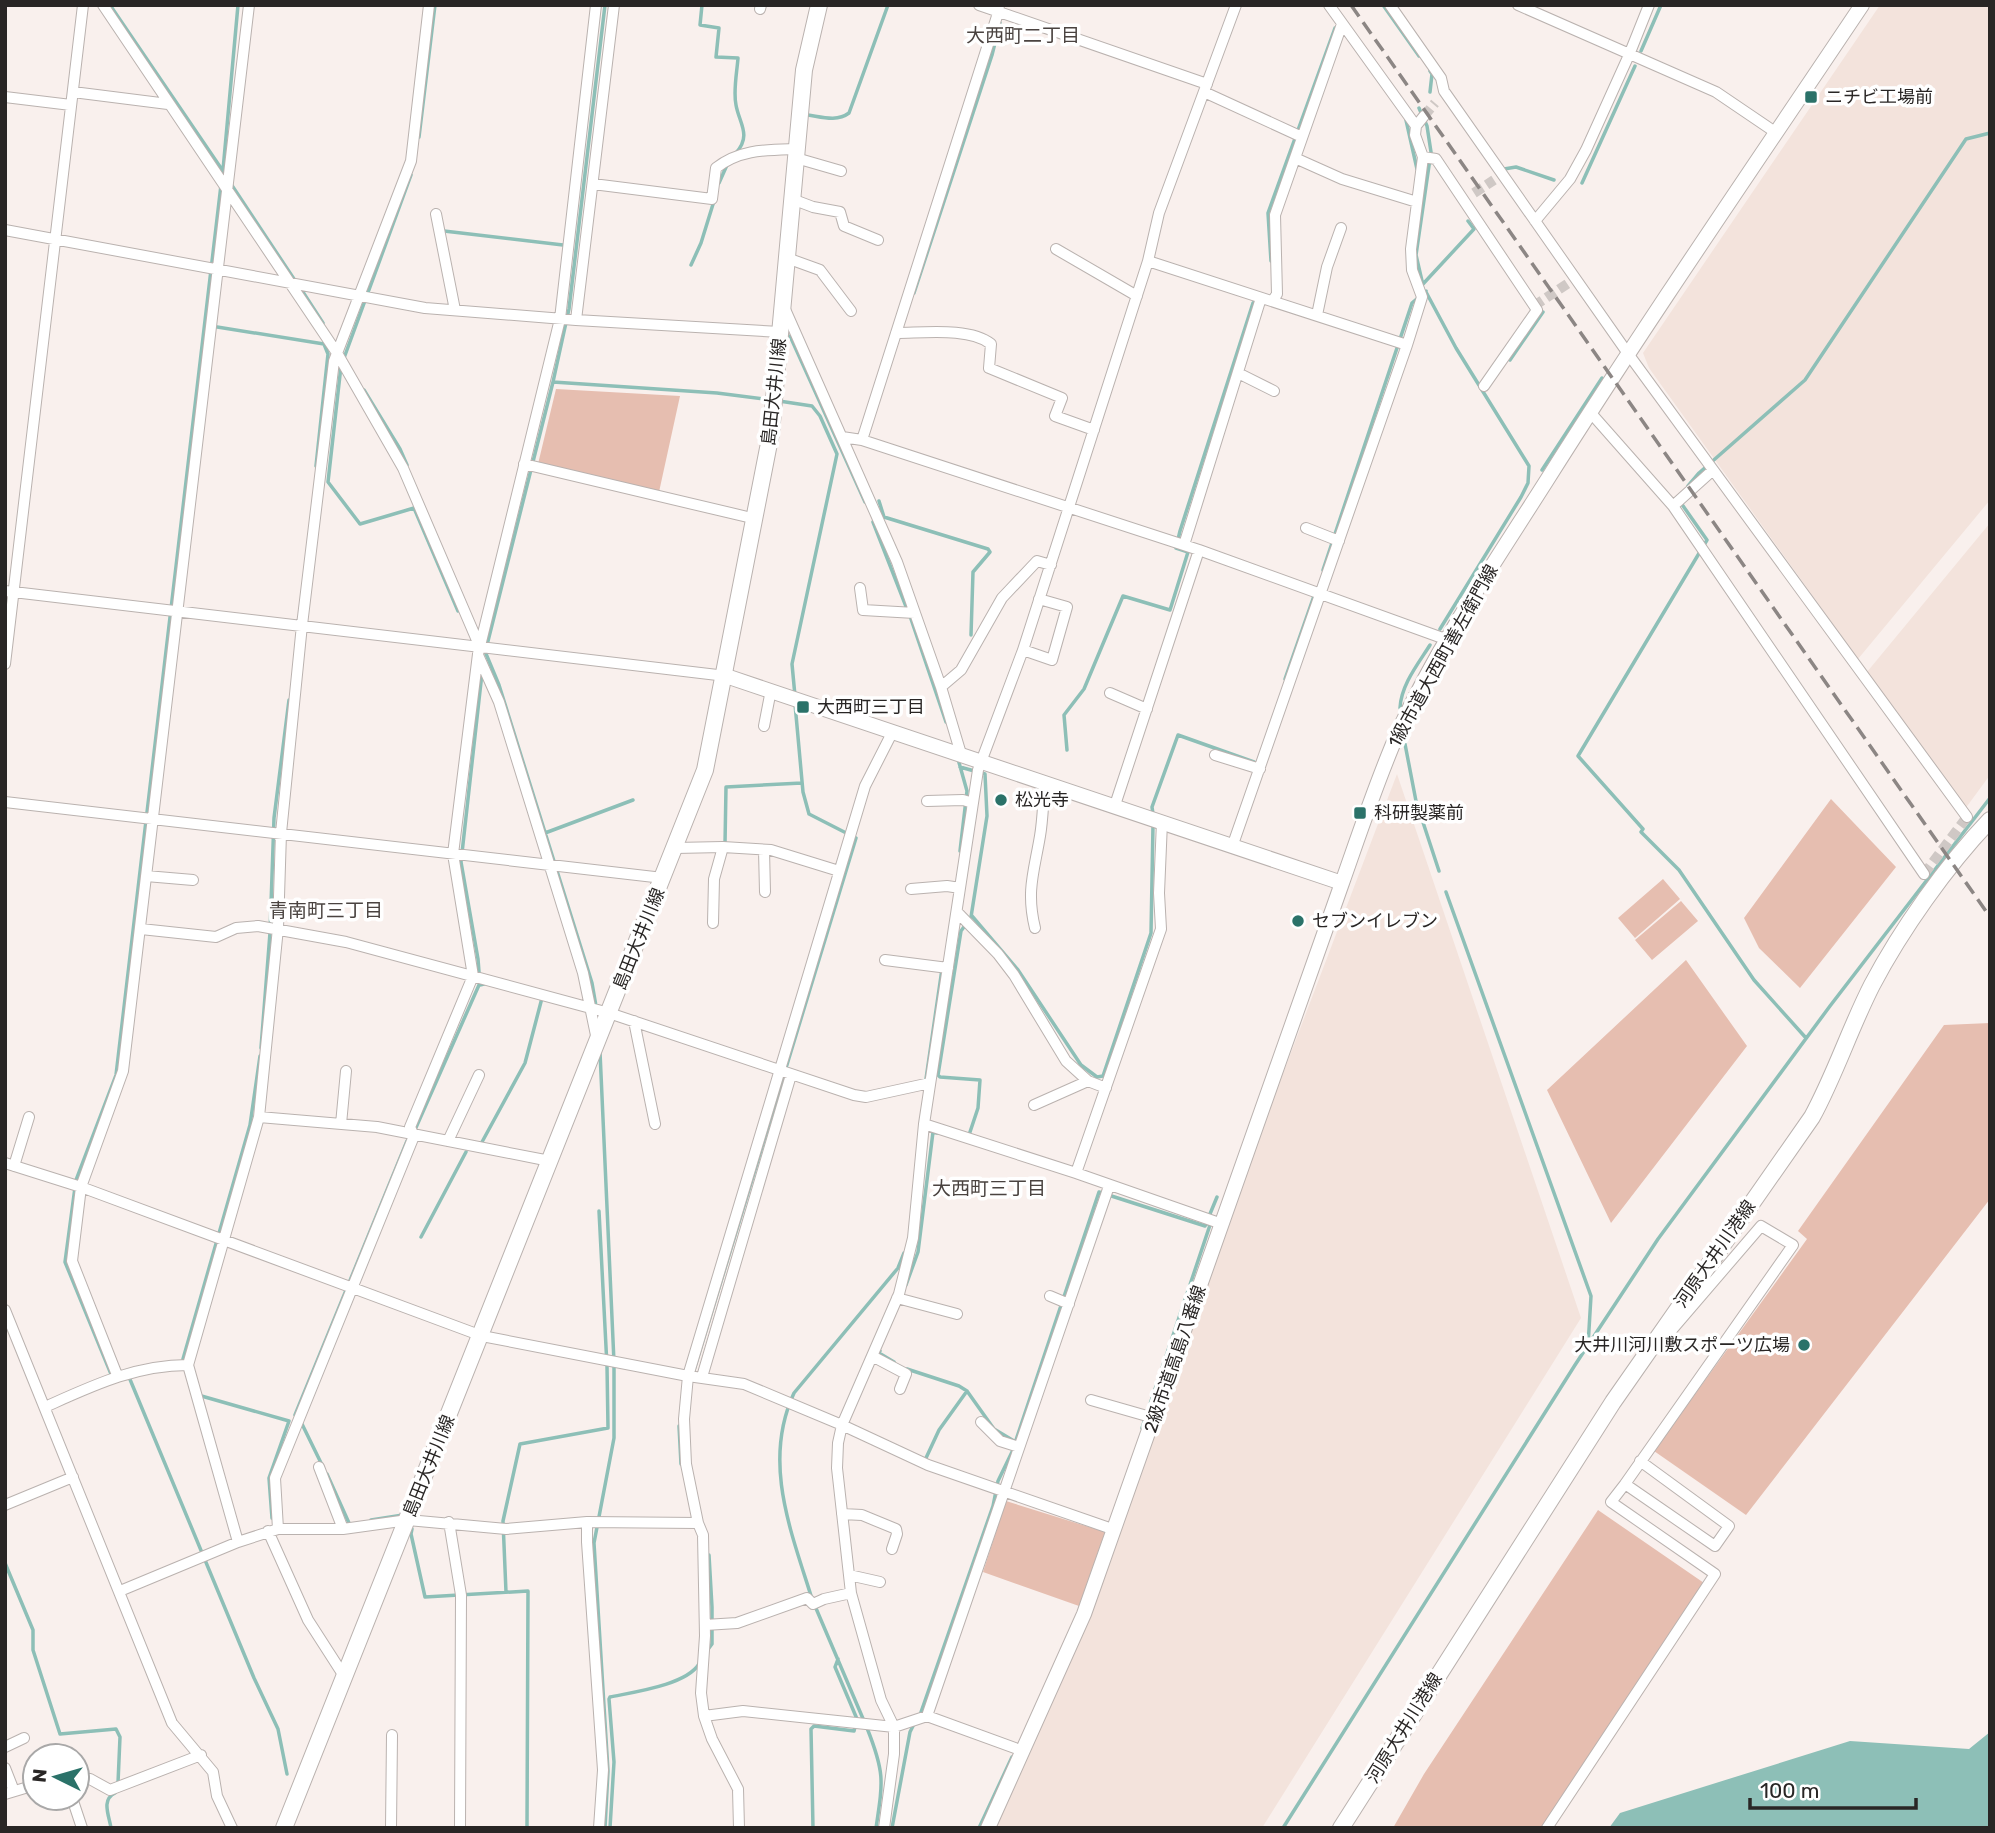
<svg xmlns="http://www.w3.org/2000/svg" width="1995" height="1833" font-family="Rubik,'Noto Sans JP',sans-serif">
<rect width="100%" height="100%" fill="#f9f0ed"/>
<path fill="#f3e3dc" d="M 1880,5 L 1990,5 L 1990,500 L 1858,659 L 1649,368 L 1643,353 Z
M 1990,523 L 1990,775 L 1965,809 L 1867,672 Z
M 1397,774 L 1581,1318 L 1262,1828 L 996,1828 Z"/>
<path fill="#e6beb0" d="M 556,389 L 680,396 L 659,492 L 538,464 Z
M 1831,799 L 1896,867 L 1800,988 L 1759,948 L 1744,918 Z
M 1663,879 L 1680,899 L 1635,938 L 1618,918 Z
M 1681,901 L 1698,921 L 1652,960 L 1635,940 Z
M 1686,960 L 1747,1046 L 1611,1223 L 1547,1090 Z
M 1990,1023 L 1990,1199 L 1746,1515 L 1654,1451 L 1807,1239 L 1798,1231 L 1944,1025 Z
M 1006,1501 L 1105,1532 L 1079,1606 L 983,1572 Z
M 1598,1510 L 1704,1583 L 1541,1828 L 1393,1828 L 1424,1774 Z"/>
<path fill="#8dbfb7" d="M 1990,1732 L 1990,1828 L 1609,1828 L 1620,1813 L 1850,1741 L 1969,1749 Z"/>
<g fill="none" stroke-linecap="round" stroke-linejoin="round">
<path stroke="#8dbfb7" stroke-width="3.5" d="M 110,5 L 225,174
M 605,5 L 569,309 L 553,382 L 717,393 L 771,400
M 702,5 L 700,25 L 719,28 L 716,57 L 738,58 C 737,72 733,91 736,105 C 739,123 752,135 736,153
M 1383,5 L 1419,56
M 1641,51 L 1661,5
M 1430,71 L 1432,74 L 1430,92
M 1419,108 L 1427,126 L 1431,152 L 1416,255 L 1422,281
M 808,115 C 822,117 837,122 849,113 L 888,5
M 1406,120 L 1417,169
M 419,137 L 435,5
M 1504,169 L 1516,167 L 1554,180
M 223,170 L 238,5
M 719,183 L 727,165
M 1582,183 L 1635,66
M 231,184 L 294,279
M 444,231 L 563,245
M 1271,261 L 1268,213 L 1335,28
M 691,265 L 701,243 L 714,201
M 1423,284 L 1474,229 L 1468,221
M 301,289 L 323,323
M 1426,292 L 1456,348 L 1529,466 L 1528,483 L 1521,497 L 1440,629
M 914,293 L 992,55 L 1000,23
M 211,326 L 324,344 L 328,354 L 316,466
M 790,336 L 865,502
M 344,358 L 411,175
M 1510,360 L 1543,312
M 341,366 L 328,482 L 360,524 L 414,508 L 458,611
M 364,390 L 400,449 L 407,465
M 779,401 L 812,406 L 820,416 L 837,454 L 792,664 L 795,696
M 1542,470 L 1602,378
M 1688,486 L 1699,473 L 1805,380 L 1966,139 L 1990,133
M 879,501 L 884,517 L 988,549 L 990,552 L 973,572 L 971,635
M 1681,503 L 1707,540 L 1578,756 L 1643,829 L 1641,832 L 1679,870 L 1754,980 L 1806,1038
M 873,522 L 907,609
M 1323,570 L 1412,303 L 1426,291
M 910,616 L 946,722
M 487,645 L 553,382
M 484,649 L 499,685 L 592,983 L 596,1006
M 482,673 L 461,862 L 478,959 L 480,985 L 484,984
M 1285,679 L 1315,593
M 1400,708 C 1401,685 1418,664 1430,645
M 1405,744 L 1416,801 L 1439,871
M 1067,750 L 1064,715 L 1084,689 L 1123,596 L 1170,610 L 1188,552 L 1176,548 L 1180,531 L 1253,303 L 1256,301
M 958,759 L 967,791 L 960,851
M 960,767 L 985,774 L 987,816 L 971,917
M 1153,814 L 1152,807 L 1178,735 L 1254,762
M 545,833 L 633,800
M 725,844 L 726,787 L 802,783
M 1446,892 L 1591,1296 L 1588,1346
M 972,916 L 1018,970 L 1081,1065 L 1097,1077 L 1103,1076 L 1151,933 L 1153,825
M 966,924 L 961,931 L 938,1075 L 940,1077 L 980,1080 L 978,1108 L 969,1135
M 261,1048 L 270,933 L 274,818 L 289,700
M 600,1052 L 614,1362 L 614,1438 L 594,1543 L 608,1771 L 605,1828
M 926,1079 L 942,969
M 414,1132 L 479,985
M 482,1142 L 525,1063 L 542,998
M 421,1237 L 466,1152
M 906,1285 L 918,1252 L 933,1132 L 937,1133
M 880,1351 L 879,1353 L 894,1362
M 186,1362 L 183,1359 L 250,1125 L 260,1056
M 907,1369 L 959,1386 L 967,1391
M 694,1370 L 856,838 L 809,814 L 803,792 L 795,704
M 111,1374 L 65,1262 L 76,1180 L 116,1075 L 221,185
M 129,1377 L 254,1678 L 278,1729 L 287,1774
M 198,1395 L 289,1421 L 269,1478 L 272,1518
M 297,1418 L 295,1415 L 407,1141
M 302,1424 L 323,1467
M 679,1426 L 681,1464
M 1142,1428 L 1210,1225 L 1208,1224
M 926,1458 L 939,1430 L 967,1391 L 994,1429 L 1014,1441
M 327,1474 L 349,1523
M 371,1520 L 403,1515
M 412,1529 L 411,1534 L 425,1597 L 528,1591 L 527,1828
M 709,1555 L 712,1607 L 712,1644 L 709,1648
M 5,1563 L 33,1630 L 33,1650 L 60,1734 L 116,1729 L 120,1737 L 118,1783
M 506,1592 L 503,1521 L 520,1444 L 608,1428 L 607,1366 L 599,1211
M 812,1599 C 791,1531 762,1462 794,1393 L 898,1268 L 904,1253
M 815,1606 L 864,1721
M 838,1659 L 835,1667 L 857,1719
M 920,1715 L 993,1506 L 998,1481 L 1012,1452 L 1099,1192 L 1205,1226 L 1217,1197
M 867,1728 C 885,1773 883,1781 876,1828
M 111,1828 C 109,1815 101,1800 115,1793
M 610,1828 L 614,1762 L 609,1699 L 610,1697 C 634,1692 686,1685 699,1664
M 813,1828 L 811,1729 L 814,1726 L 854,1731 L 855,1727
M 892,1828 L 910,1732 L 914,1724
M 979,1828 L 1012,1757
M 1283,1828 L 1575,1365 L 1658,1239 L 1830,1006 L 1990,798"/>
<path stroke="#cfc8c5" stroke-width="10" stroke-dasharray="10 5" stroke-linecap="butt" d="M 1424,116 L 1435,103
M 1474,193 L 1494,180
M 1534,306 L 1576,278
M 1924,874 L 1967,817"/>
<g stroke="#bab2af" stroke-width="12">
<path id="minor" d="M 103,5 L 337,353 L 403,468 L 479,645
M 979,5 L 1207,84
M 1329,5 L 1416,126
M 1390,5 L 1441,78 L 1444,91 L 1629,355 L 1967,817
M 1518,5 L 1716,92 L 1775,132
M 760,9 L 761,5
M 73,92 L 168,104
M 1204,92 L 1302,137
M 5,97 L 71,105
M 1423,157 L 1436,159 L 1537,310 L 1484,386
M 796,158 L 841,171
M 1295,158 L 1342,179 L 1417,202
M 593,184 L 712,199 L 716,168 C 740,149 767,150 797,149
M 792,199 L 813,207 L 840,212 L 844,226 L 878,240
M 436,214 L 455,310
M 1535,221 L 1570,179 L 1586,150 L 1629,55 L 1649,5
M 5,230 L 425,308 L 576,320 L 780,332
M 1056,249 L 1137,296
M 787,258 L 820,270 L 851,311
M 1148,261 L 1407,345 L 1232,847
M 1273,300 L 1277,294 L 1275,215 L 1342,24
M 784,307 L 897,562 L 941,687 L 961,754
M 1317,315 L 1327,267 L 1341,228
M 576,320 L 614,5
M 896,333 C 923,333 970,327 991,344 L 989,368 L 1062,398 L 1055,416 L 1094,430
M 1407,345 L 1422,297 L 1412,270 L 1411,249 L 1423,157 L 1415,135 L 1416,126 L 1424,116
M 1238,373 L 1274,391
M 1590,412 L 1673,506 L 1924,874
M 842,437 L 862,440 L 1199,550 L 1448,640
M 862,440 L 998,13 L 999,5
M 524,464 L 756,519
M 1673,506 L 1713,470
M 1306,528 L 1339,541
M 1184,545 L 1261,298
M 860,588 L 863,610 L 915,613
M 5,591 L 726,676
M 1023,650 L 1052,660 L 1067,607 L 1039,599
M 478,655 L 499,702 L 583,973 L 597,1040
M 5,664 L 83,5
M 941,687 L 961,670 L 1002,598 L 1037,561 L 1051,565
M 1110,693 L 1147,709
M 764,726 L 771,690
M 1215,755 L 1260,769
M 927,801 L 963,800 L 973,803
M 5,802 L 663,878
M 1115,805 L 1199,550
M 675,848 L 723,847 L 771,850 L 839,871
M 764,850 L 765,892
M 146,876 L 193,880
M 911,889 L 947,886 L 960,888
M 958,913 L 998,954 L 1014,975 L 1066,1061 L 1088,1081 L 1106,1088
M 713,923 L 714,879 L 723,847
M 1035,928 C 1026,891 1034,872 1040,836 C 1043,819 1043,800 1045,782
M 141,929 L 216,937 L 236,928 L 258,926 L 346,942 L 609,1013 L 854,1095 L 866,1097 L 930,1083
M 885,960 L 948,968
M 634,1021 L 655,1124
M 1034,1105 L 1088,1081
M 259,1117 L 377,1127 L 550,1161
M 341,1124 L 346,1071
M 924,1124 L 1076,1173 L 1222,1224
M 448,1141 L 479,1075
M 5,1163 L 81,1187 L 482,1336 L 688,1376 L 744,1384 L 842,1425 L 928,1465 L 1115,1530
M 14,1166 L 29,1117
M 1076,1173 L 1161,929 L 1159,893 L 1162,822
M 1050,1296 L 1069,1304
M 897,1298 L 957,1314
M 5,1310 L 172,1723 L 213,1772 L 217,1796 L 232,1828
M 872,1356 L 906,1374 L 900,1389
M 117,1375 L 72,1261 L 81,1187 L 123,1071 L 249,5
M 702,1377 L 791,1075
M 1091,1400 L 1154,1418
M 45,1407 C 92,1386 135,1365 188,1365
M 981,1422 L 1000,1441 L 1019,1447
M 1640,1461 L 1729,1526 L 1715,1546 L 1625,1484 L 1793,1245 L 1761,1226 L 1670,1332
M 319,1467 L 343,1529
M 5,1505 L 73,1477
M 842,1514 L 862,1515 L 896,1529 L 897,1534 L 892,1549
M 449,1522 L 461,1595 L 460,1828
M 587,1522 L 587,1542 L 603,1770 L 599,1828
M 278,1529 L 275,1478 L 414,1136 L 410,1127 L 473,976 L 453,854 L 478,654 L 560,319 L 596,5
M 268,1531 L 308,1620 L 344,1676
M 238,1542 L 188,1365 L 259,1117 L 278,928 L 281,833 L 302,625 L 334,361 L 411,161 L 429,5
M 849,1575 L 880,1582
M 120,1591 L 238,1542 L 278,1529 L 343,1529 L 408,1520 L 506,1529 L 587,1522 L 698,1523
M 705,1625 L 737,1623 L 807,1598 L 813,1604 L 824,1599 L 851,1593
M 704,1716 L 743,1711 L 894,1727 L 927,1716 L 1023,1751
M 927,1716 L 1109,1186
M 5,1747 L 24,1738
M 5,1768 L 14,1791
M 77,1778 L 90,1779 L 110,1790 L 201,1755
M 5,1794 L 35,1785
M 72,1798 L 82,1828
M 391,1828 L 392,1735
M 739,1828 L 738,1789 L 712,1739 L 704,1716 L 701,1693 L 705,1636 L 703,1535 L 698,1523 L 686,1464 L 684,1419 L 688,1376 L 865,786 L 893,731
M 884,1828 L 894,1754 L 894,1727 L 881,1700 L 851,1593 L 837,1468 L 838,1443 L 842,1425 L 899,1294 L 913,1238 L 924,1124 L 978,770 L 1023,650 L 1148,261 L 1159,213 L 1236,5
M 1547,1828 L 1715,1574 L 1611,1502 L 1625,1484"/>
</g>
<g stroke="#bab2af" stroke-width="16">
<path id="tertiary" d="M 726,676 L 1342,883
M 988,1828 L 1084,1614 L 1342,883 C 1360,832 1377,780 1399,730 C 1440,642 1495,562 1547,480 C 1648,320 1756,163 1862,5"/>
</g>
<g stroke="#bab2af" stroke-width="18">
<path id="secondary" d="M 284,1828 L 705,770 L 771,433 L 804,70 L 819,5
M 1341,1828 L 1613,1402 L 1812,1117 C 1835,1075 1850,1028 1872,985 C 1901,930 1946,866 1990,820"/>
</g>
<use href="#minor" stroke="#fff" stroke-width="10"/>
<use href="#tertiary" stroke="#fff" stroke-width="14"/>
<use href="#secondary" stroke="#fff" stroke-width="16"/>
<path stroke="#8c8684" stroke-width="3.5" stroke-dasharray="14 7" stroke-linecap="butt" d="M 1351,5 L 1990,917"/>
</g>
<g fill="#2b7269" stroke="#fff" stroke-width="2.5">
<rect x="1804" y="90" width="14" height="14" rx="3.5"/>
<rect x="796" y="700" width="14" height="14" rx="3.5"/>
<circle cx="1001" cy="800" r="7"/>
<rect x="1353" y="806" width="14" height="14" rx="3.5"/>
<circle cx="1298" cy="921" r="7"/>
<circle cx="1804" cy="1345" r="7"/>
</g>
<g text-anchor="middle" stroke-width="7" stroke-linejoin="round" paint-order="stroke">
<g font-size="18" fill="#292625" stroke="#fff" text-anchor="start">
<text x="1825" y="103">ニチビ工場前</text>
<text x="817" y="713">大西町三丁目</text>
<text x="1015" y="806">松光寺</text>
<text x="1374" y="819">科研製薬前</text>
<text x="1312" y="927">セブンイレブン</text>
<text x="1790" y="1351" text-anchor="end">大井川河川敷スポーツ広場</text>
</g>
<g font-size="18" fill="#292625" stroke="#fff">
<text transform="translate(774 392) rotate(-84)" y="6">島田大井川線</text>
<text transform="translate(1443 656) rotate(-61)" y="6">1級市道大西町善左衛門線</text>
<text transform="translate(639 939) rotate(-68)" y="6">島田大井川線</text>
<text transform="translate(1715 1254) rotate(-55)" y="6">河原大井川港線</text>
<text transform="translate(1175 1359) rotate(-71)" y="6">2級市道高島八番線</text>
<text transform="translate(429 1466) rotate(-68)" y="6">島田大井川線</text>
<text transform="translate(1404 1728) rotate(-58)" y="6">河原大井川港線</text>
</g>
<g font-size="19" fill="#4a4340" stroke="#fff">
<text x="1023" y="42">大西町二丁目</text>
<text x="326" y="917">青南町三丁目</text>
<text x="989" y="1195">大西町三丁目</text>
</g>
</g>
<rect width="1995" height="1833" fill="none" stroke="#292625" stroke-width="14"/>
<g transform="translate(56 1777) rotate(275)"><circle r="33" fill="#ffffff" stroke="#a9a8a8" stroke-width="2"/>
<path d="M0-5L12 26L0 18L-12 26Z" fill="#2b7269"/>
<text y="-10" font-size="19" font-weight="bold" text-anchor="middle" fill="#292625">N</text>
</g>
<path d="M1750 1798v10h166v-10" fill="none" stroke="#292625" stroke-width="3.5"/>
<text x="1760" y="1798" font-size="21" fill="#292625" stroke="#ffffff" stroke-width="5" paint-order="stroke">100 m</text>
</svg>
